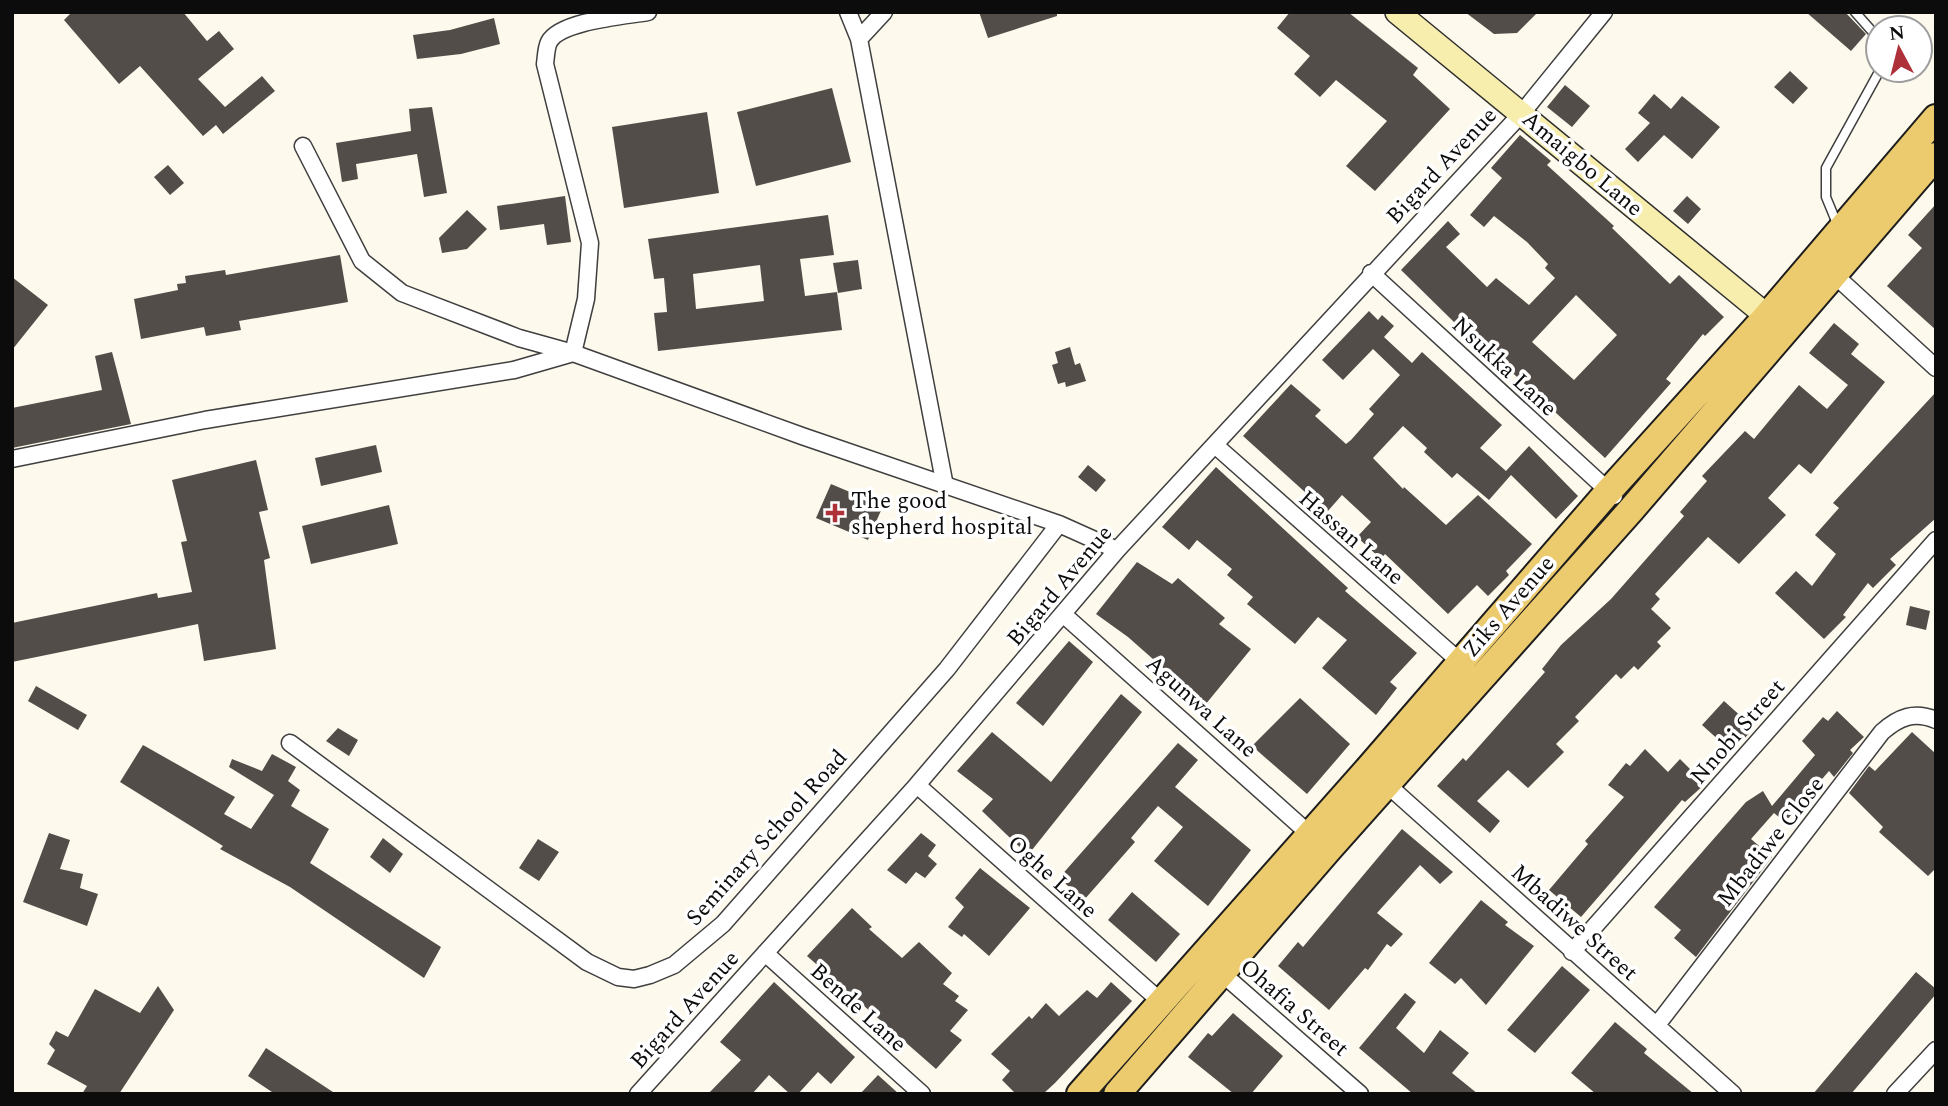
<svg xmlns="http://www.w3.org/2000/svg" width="1948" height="1106" font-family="Spectral,serif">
<rect width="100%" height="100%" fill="#fdf9ec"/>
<path fill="#534d49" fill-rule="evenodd" d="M 72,12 L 183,12 L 207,41 L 219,31 L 234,49 L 198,79 L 225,107 L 262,76 L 275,91 L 223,134 L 216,125 L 203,136 L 140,66 L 119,84 L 64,20 Z
M 979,12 L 1057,12 L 1057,16 L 988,38 Z
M 1290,12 L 1348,12 L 1418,68 L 1413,75 L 1450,109 L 1375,191 L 1346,166 L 1387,121 L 1336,80 L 1320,97 L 1294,74 L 1310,56 L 1277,28 Z
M 1465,12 L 1538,12 L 1517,33 L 1494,34 Z
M 1806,12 L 1845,12 L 1866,34 L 1851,51 Z
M 494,18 L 500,44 L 461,54 L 417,59 L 413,35 L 450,30 Z
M 1790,71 L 1808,88 L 1793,104 L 1774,87 Z
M 1565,85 L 1590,106 L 1572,127 L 1547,107 Z
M 832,88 L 851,162 L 756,186 L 737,112 Z
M 1654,94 L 1671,109 L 1682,96 L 1720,127 L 1692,159 L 1664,135 L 1638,162 L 1625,149 L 1650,123 L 1638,113 Z
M 432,107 L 447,193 L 424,197 L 417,154 L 356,164 L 358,179 L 342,182 L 336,143 L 411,131 L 409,109 Z
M 707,112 L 719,193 L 624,208 L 612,127 Z
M 1520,135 L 1551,161 L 1547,165 L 1614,226 L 1612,228 L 1670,284 L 1679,275 L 1724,317 L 1705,336 L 1703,334 L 1666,379 L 1671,383 L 1605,458 L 1478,341 L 1474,346 L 1452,326 L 1455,323 L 1401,270 L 1448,221 L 1460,234 L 1446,247 L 1487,287 L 1496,278 L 1529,305 L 1555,278 L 1545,268 L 1548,264 L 1527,242 L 1494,216 L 1484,227 L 1470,215 L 1502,178 L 1491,168 ZM 1576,295 L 1617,335 L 1574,380 L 1532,342 Z
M 168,165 L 184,183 L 170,195 L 154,177 Z
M 565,196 L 571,242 L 547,245 L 544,224 L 500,230 L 497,206 Z
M 1687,196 L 1701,209 L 1688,224 L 1673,211 Z
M 1936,204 L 1936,330 L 1887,286 L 1922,248 L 1908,235 Z
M 467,210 L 487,229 L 467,249 L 442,253 L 439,238 Z
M 828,215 L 834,255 L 800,259 L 805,296 L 837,292 L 842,330 L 658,351 L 654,313 L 667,312 L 664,278 L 654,279 L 648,239 ZM 760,265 L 764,301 L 696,309 L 693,274 Z
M 340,255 L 348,302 L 239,321 L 241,330 L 206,336 L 204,327 L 141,339 L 134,299 L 178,290 L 177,284 L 186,283 L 185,276 L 225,270 L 226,275 Z
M 858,260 L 862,289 L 838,293 L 833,263 Z
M 12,277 L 48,305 L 12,350 Z
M 1369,311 L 1378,320 L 1382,315 L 1394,326 L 1384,337 L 1412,363 L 1422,352 L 1502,425 L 1480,448 L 1506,471 L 1529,446 L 1578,496 L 1556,519 L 1511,475 L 1489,500 L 1457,473 L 1452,478 L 1424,452 L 1427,448 L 1403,426 L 1373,458 L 1403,489 L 1404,487 L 1446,525 L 1478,495 L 1532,544 L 1506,571 L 1509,575 L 1488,596 L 1477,585 L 1448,614 L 1385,554 L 1381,559 L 1357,537 L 1371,522 L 1342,495 L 1327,512 L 1243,436 L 1291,384 L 1321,410 L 1315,416 L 1346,444 L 1351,440 L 1374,414 L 1369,409 L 1400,375 L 1373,349 L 1343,380 L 1322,360 Z
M 1834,323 L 1859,344 L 1851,354 L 1885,382 L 1811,474 L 1799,464 L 1768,498 L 1786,515 L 1739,564 L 1708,537 L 1655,594 L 1660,599 L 1651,609 L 1671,628 L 1657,642 L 1661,646 L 1638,670 L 1634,666 L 1621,679 L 1616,674 L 1575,717 L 1579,721 L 1556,744 L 1564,752 L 1528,788 L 1508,770 L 1477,801 L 1500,821 L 1490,833 L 1437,786 L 1463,758 L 1466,761 L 1545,672 L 1542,669 L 1561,645 L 1611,599 L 1684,516 L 1680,512 L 1707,481 L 1702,476 L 1745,431 L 1754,439 L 1799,385 L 1827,409 L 1848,385 L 1809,353 Z
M 1070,347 L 1075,365 L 1080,363 L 1086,381 L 1066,387 L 1065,382 L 1058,384 L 1052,365 L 1058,363 L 1055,352 Z
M 112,352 L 131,424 L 12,448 L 12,408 L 102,390 L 95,356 Z
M 1936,392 L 1936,518 L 1890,559 L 1896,565 L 1873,588 L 1868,583 L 1843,615 L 1846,617 L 1824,639 L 1775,593 L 1796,571 L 1812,586 L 1836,554 L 1815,535 L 1839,508 L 1833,503 Z
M 376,445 L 382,472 L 321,486 L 315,458 Z
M 256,460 L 268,510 L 259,512 L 270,558 L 264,560 L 276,649 L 204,661 L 198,624 L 12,662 L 12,623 L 157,593 L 158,598 L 192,592 L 181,542 L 187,541 L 172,480 Z
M 1088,465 L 1106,480 L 1096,492 L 1078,477 Z
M 1216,467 L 1348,588 L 1345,591 L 1417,653 L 1390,682 L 1397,688 L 1376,715 L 1322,668 L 1347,640 L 1318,617 L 1295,644 L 1247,604 L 1253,597 L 1227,575 L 1232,569 L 1197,540 L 1189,550 L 1162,527 Z
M 831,484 L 883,506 L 868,540 L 816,518 Z
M 389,505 L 398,544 L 311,564 L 302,526 Z
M 1137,562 L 1172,584 L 1178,578 L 1225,618 L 1219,624 L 1251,649 L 1205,705 L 1128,637 L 1096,614 Z
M 1910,606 L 1930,611 L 1926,630 L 1906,625 Z
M 1069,641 L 1093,662 L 1043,726 L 1016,703 Z
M 36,686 L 87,715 L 78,730 L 28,701 Z
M 1121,694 L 1142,712 L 1028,855 L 982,811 L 993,799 L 957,771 L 992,732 L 1051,782 Z
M 1300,698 L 1350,744 L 1307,794 L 1252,746 Z
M 1724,701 L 1754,728 L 1732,752 L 1702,725 Z
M 1837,711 L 1864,737 L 1850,750 L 1853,753 L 1834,777 L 1829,771 L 1785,822 L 1774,813 L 1751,839 L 1772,857 L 1696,957 L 1674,938 L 1681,930 L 1654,907 L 1746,802 L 1763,791 L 1772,806 L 1815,755 L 1802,741 L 1823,717 L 1828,721 Z
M 338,728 L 358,740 L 349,756 L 326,741 Z
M 1912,732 L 1936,754 L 1936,868 L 1928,876 L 1879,832 L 1883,827 L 1849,793 L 1869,766 L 1875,771 Z
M 1178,743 L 1198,760 L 1175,787 L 1251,850 L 1208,906 L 1154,861 L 1183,827 L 1158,806 L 1131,838 L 1135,842 L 1084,900 L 1059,878 Z
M 143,745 L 235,797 L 224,814 L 251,829 L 274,795 L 229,767 L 232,759 L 262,771 L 272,754 L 296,767 L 288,781 L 300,790 L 291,806 L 329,829 L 310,863 L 441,947 L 424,978 L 290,887 L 220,849 L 223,846 L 120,782 Z
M 1645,749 L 1668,772 L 1680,759 L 1705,784 L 1685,802 L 1682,800 L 1581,917 L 1549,890 L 1588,844 L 1585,841 L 1624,797 L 1608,785 L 1626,763 L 1630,766 Z
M 1402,829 L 1453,872 L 1440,884 L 1420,865 L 1377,913 L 1403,934 L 1391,947 L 1387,944 L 1368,970 L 1365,968 L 1329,1010 L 1278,966 L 1298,942 L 1303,947 Z
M 49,833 L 70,840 L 60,869 L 83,874 L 80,888 L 98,894 L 87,926 L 23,902 Z
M 921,833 L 936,845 L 928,856 L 937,864 L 925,878 L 916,872 L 906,884 L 887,870 Z
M 383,838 L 403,854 L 390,873 L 370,857 Z
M 538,839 L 559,852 L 539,881 L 519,868 Z
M 980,868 L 1030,908 L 989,956 L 964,934 L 962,937 L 948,927 L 964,907 L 955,898 Z
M 1132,892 L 1180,934 L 1156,962 L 1108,920 Z
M 1481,900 L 1508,922 L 1505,925 L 1534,946 L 1486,1005 L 1461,978 L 1455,984 L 1429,963 Z
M 852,908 L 872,927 L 869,929 L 902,958 L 919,942 L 952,973 L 943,984 L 959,996 L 955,1001 L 968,1010 L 950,1031 L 962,1040 L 936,1069 L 807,956 Z
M 1562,966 L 1590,990 L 1535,1053 L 1507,1030 Z
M 1916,972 L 1936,989 L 1936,994 L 1851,1094 L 1813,1094 Z
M 774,982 L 855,1057 L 831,1084 L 818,1072 L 798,1094 L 790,1094 L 769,1075 L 752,1094 L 708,1094 L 741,1060 L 720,1042 Z
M 1111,982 L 1132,1001 L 1055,1083 L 1043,1094 L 1016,1094 L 1002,1080 L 1010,1071 L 991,1054 L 1029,1016 L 1032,1019 L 1046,1003 L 1059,1016 L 1087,990 L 1097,998 Z
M 158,986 L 174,1010 L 119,1094 L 82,1094 L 87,1086 L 47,1064 L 55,1050 L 49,1044 L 56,1031 L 68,1037 L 95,989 L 140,1013 Z
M 1405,993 L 1416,1002 L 1396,1028 L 1424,1053 L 1440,1030 L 1469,1053 L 1452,1073 L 1478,1094 L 1413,1094 L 1359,1048 Z
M 1233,1013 L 1283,1056 L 1251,1094 L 1234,1094 L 1188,1057 L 1208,1033 L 1212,1036 Z
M 1615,1022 L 1647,1049 L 1644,1053 L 1694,1094 L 1596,1094 L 1571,1073 Z
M 266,1048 L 336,1094 L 275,1094 L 248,1076 Z
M 878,1075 L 899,1094 L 860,1094 Z"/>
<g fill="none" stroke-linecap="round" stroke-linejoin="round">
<g stroke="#3f3f3f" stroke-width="11">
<path id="service" d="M 1855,12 L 1878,38
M 1838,226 L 1826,197 L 1826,168 L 1880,70"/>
</g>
<g stroke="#3f3f3f" stroke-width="19">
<path id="minor" d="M 848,12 L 859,39 L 945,486
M 859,39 L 884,12
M 303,146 L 362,261 L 402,293 L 519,338 L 573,353 L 802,436 L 1059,524
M 1829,270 L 1936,368
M 1371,273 L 1614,496
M 1216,446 L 1466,667
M 12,459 L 205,420 L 514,370 L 573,353 L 586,299 L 590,243 L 545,64 C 546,57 546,48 549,42 C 560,21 625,16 648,12
M 1064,615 L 1315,839
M 290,743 L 587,962 L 618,977 L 634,979 L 650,975 L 674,965 L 723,924 L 947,669 L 1059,524 L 1117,550
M 1382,780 L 1733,1094
M 917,785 L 1159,1000
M 1572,952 L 1936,540
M 765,953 L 922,1094
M 1217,969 L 1360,1094
M 1657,1025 L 1882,732 C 1899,717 1914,711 1936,720
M 638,1094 L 917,785 L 1117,550 L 1522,113 L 1604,12
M 1895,1094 L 1936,1050"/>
</g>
<g stroke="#2e2e2e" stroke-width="26">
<path id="secondary" d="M 1397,12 L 1767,316"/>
</g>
<g stroke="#1d1d1d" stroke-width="30">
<path id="primary" d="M 1080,1094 L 1368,769 L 1608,492 L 1767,316 L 1936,118
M 1117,1094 L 1329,849 L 1631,510 L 1936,156"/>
</g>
<use href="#service" stroke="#fff" stroke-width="8"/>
<use href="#minor" stroke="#fff" stroke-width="16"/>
<use href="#secondary" stroke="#f7edad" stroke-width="23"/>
<use href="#primary" stroke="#ecca6e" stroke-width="26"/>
</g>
<path fill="#ae313a" stroke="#fff" stroke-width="2.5" d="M831.5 502.5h7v7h7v7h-7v7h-7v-7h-7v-7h7z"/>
<g text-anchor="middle" stroke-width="7" stroke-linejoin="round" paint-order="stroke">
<g font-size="23" fill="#0c0c0c" stroke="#fff">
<text transform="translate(1583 163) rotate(40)" y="8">Amaigbo Lane</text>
<text transform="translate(1441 165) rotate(-47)" y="8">Bigard Avenue</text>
<text transform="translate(1505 366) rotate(43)" y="8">Nsukka Lane</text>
<text transform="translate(1352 537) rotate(41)" y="8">Hassan Lane</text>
<text transform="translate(1059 585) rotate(-50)" y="8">Bigard Avenue</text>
<text transform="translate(1508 606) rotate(-49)" y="8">Ziks Avenue</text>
<text transform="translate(1202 706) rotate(42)" y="8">Agunwa Lane</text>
<text transform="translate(1737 731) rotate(-49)" y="8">Nnobi Street</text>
<text transform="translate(766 837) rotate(-48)" y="8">Seminary School Road</text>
<text transform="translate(1770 841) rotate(-52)" y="8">Mbadiwe Close</text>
<text transform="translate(1053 876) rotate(42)" y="8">Oghe Lane</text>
<text transform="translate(1575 922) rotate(42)" y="8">Mbadiwe Street</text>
<text transform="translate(859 1007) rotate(42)" y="8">Bende Lane</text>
<text transform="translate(1295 1007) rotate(41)" y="8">Ohafia Street</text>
<text transform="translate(684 1009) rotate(-48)" y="8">Bigard Avenue</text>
</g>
<g font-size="23" fill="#0c0c0c" stroke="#fff" text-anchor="start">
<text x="851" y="508">The good<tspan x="851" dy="26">shepherd hospital</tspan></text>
</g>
</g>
<rect width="1948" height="1106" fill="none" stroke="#0c0c0c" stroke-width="28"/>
<g transform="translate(1899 49) rotate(353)"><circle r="33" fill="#ffffff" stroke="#9e9e9e" stroke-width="2"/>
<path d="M0-5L12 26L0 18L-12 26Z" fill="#ae313a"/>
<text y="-10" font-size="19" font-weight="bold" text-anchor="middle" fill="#0c0c0c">N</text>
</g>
</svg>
